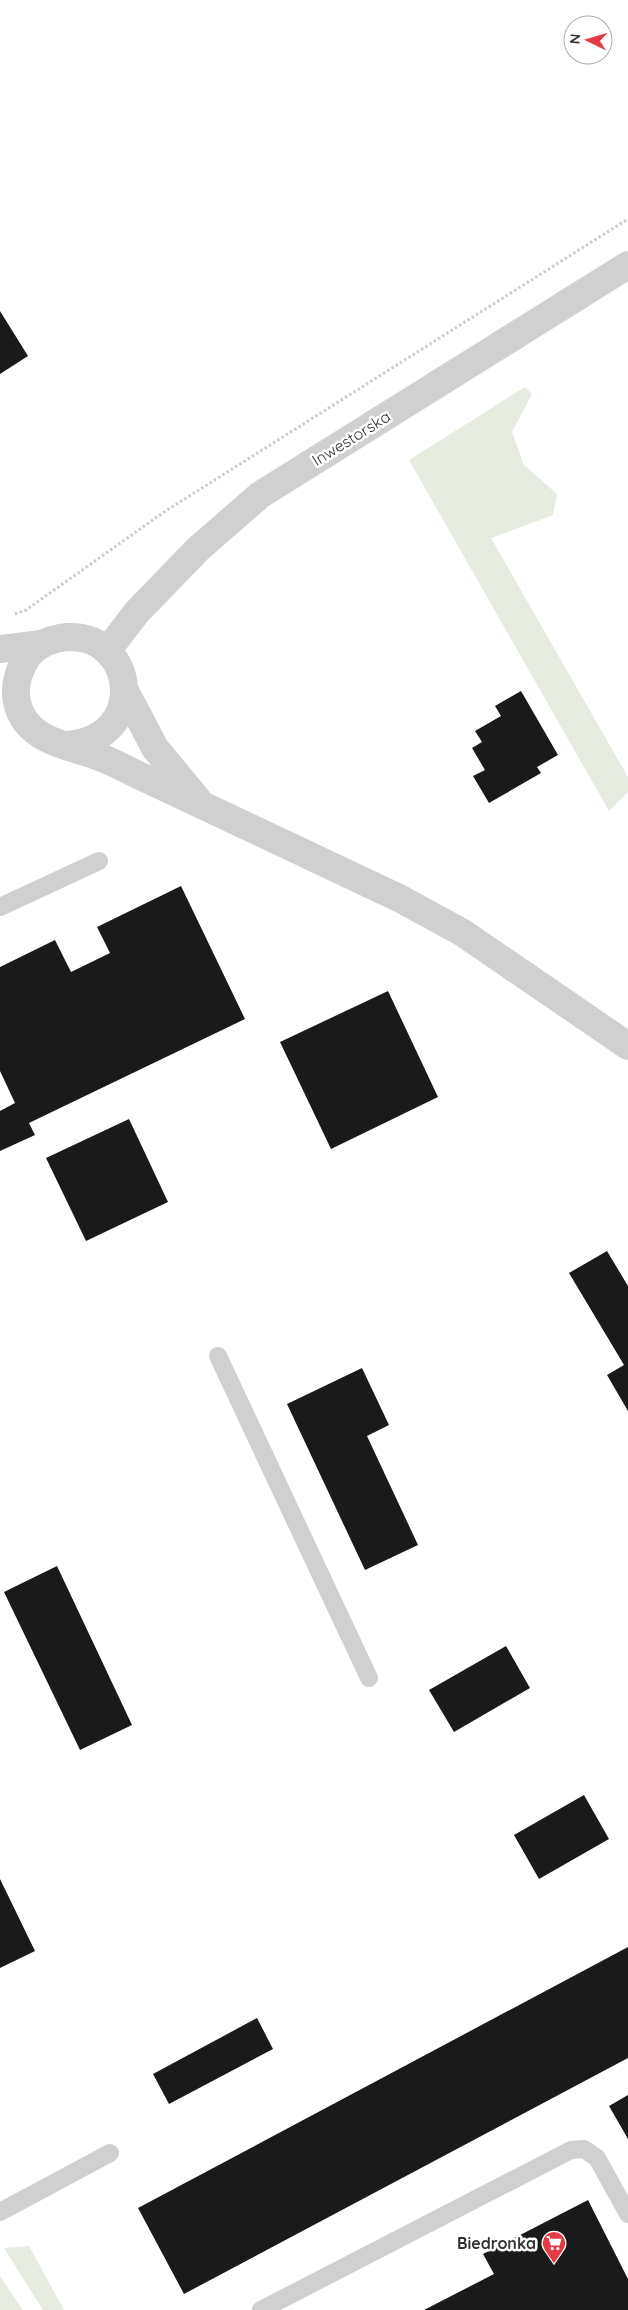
<svg xmlns="http://www.w3.org/2000/svg" width="628" height="2310" font-family="Quicksand,sans-serif">
<rect width="100%" height="100%" fill="#fff"/>
<path fill="#e6ecdf" d="M 525,387 L 532,394 L 512,432 L 524,465 L 557,494 L 553,515 L 491,538 L 628,777 L 628,792 L 609,811 L 409,460 Z
M 29,2246 L 64,2310 L 43,2310 L 4,2248 Z
M 0,2276 L 22,2309 L 23,2310 L 0,2310 Z"/>
<path fill="#1a1a1a" d="M 0,311 L 28,356 L 0,374 Z
M 521,691 L 558,755 L 537,767 L 541,773 L 489,803 L 473,776 L 485,770 L 472,748 L 482,742 L 475,731 L 501,716 L 495,706 Z
M 181,886 L 245,1019 L 29,1123 L 35,1135 L 0,1151 L 0,1111 L 15,1103 L 0,1071 L 0,967 L 55,940 L 71,972 L 110,953 L 97,927 Z
M 388,991 L 438,1097 L 331,1149 L 280,1042 Z
M 129,1119 L 168,1202 L 86,1241 L 46,1158 Z
M 607,1251 L 628,1286 L 628,1411 L 607,1375 L 624,1365 L 569,1273 Z
M 362,1368 L 389,1425 L 367,1436 L 418,1545 L 365,1570 L 287,1404 Z
M 57,1566 L 132,1725 L 80,1750 L 4,1592 Z
M 506,1646 L 530,1688 L 454,1732 L 429,1690 Z
M 584,1795 L 609,1839 L 539,1879 L 514,1835 Z
M 0,1879 L 35,1951 L 0,1968 Z
M 628,1947 L 628,2058 L 184,2294 L 138,2208 Z
M 257,2018 L 273,2049 L 169,2104 L 153,2074 Z
M 628,2095 L 628,2139 L 609,2106 Z
M 588,2200 L 628,2279 L 628,2310 L 424,2310 L 494,2274 L 483,2254 Z"/>
<g fill="none" stroke-linecap="round" stroke-linejoin="round">
<path stroke="#cdcdcd" stroke-width="3" stroke-dasharray="2.5 2.5" stroke-linecap="butt" d="M 15,614 L 26,610 L 164,512 L 628,219"/>
<path stroke="#d0d0d0" stroke-width="18" d="M 0,907 L 99,861
M 218,1356 L 369,1678
M 0,2212 L 110,2153
M 261,2310 L 571,2150 L 584,2149 L 597,2158 L 628,2214"/>
<path stroke="#d0d0d0" stroke-width="28" d="M 0,649 L 42,644
M 107,651 L 137,612 L 198,549 L 260,495 L 628,265
M 124,689 L 155,748 L 198,800
M 65,745 C 150,740 136,634 68,637 C 53,638 37,644 28,656 C 20,667 15,682 16,695 C 20,739 63,744 97,756 C 109,760 120,766 132,772 L 401,899 L 463,933 L 628,1046"/>
</g>
<defs>
<g id="supermarket-pin" transform="scale(1.25)"><path d="M0 17L-7.5 6A9.5 9.5 0 1 1 7.5 6Z" fill="#e63946" stroke="#fff"/><path d="M-6-5.5h2.5l.6 2H6L4.5 2H-2.5L-4.4-4H-6ZM-1.5 3.2a1.3 1.3 0 1 0 .1 0ZM3 3.2a1.3 1.3 0 1 0 .1 0Z" fill="#fff"/></g>
</defs>
<g fill-rule="evenodd">
<use href="#supermarket-pin" x="554" y="2243"/>
</g>
<g text-anchor="middle" stroke-width="5" stroke-linejoin="round" paint-order="stroke">
<g font-size="16" fill="#333" stroke="#fff">
<text transform="translate(351 438) rotate(-32)" y="6">Inwestorska</text>
</g>
<g font-size="16" font-weight="bold" fill="#333" stroke="#fff" text-anchor="end">
<text x="536" y="2249">Biedronka</text>
</g>
</g>
<g transform="translate(588 40) rotate(275)"><circle r="24" fill="#ffffff" stroke="#adadad"/>
<path d="M0-4L9 19L0 12L-9 19Z" fill="#e63946"/>
<text y="-8" font-size="14" font-weight="bold" text-anchor="middle" fill="#333333">N</text>
</g>
</svg>
